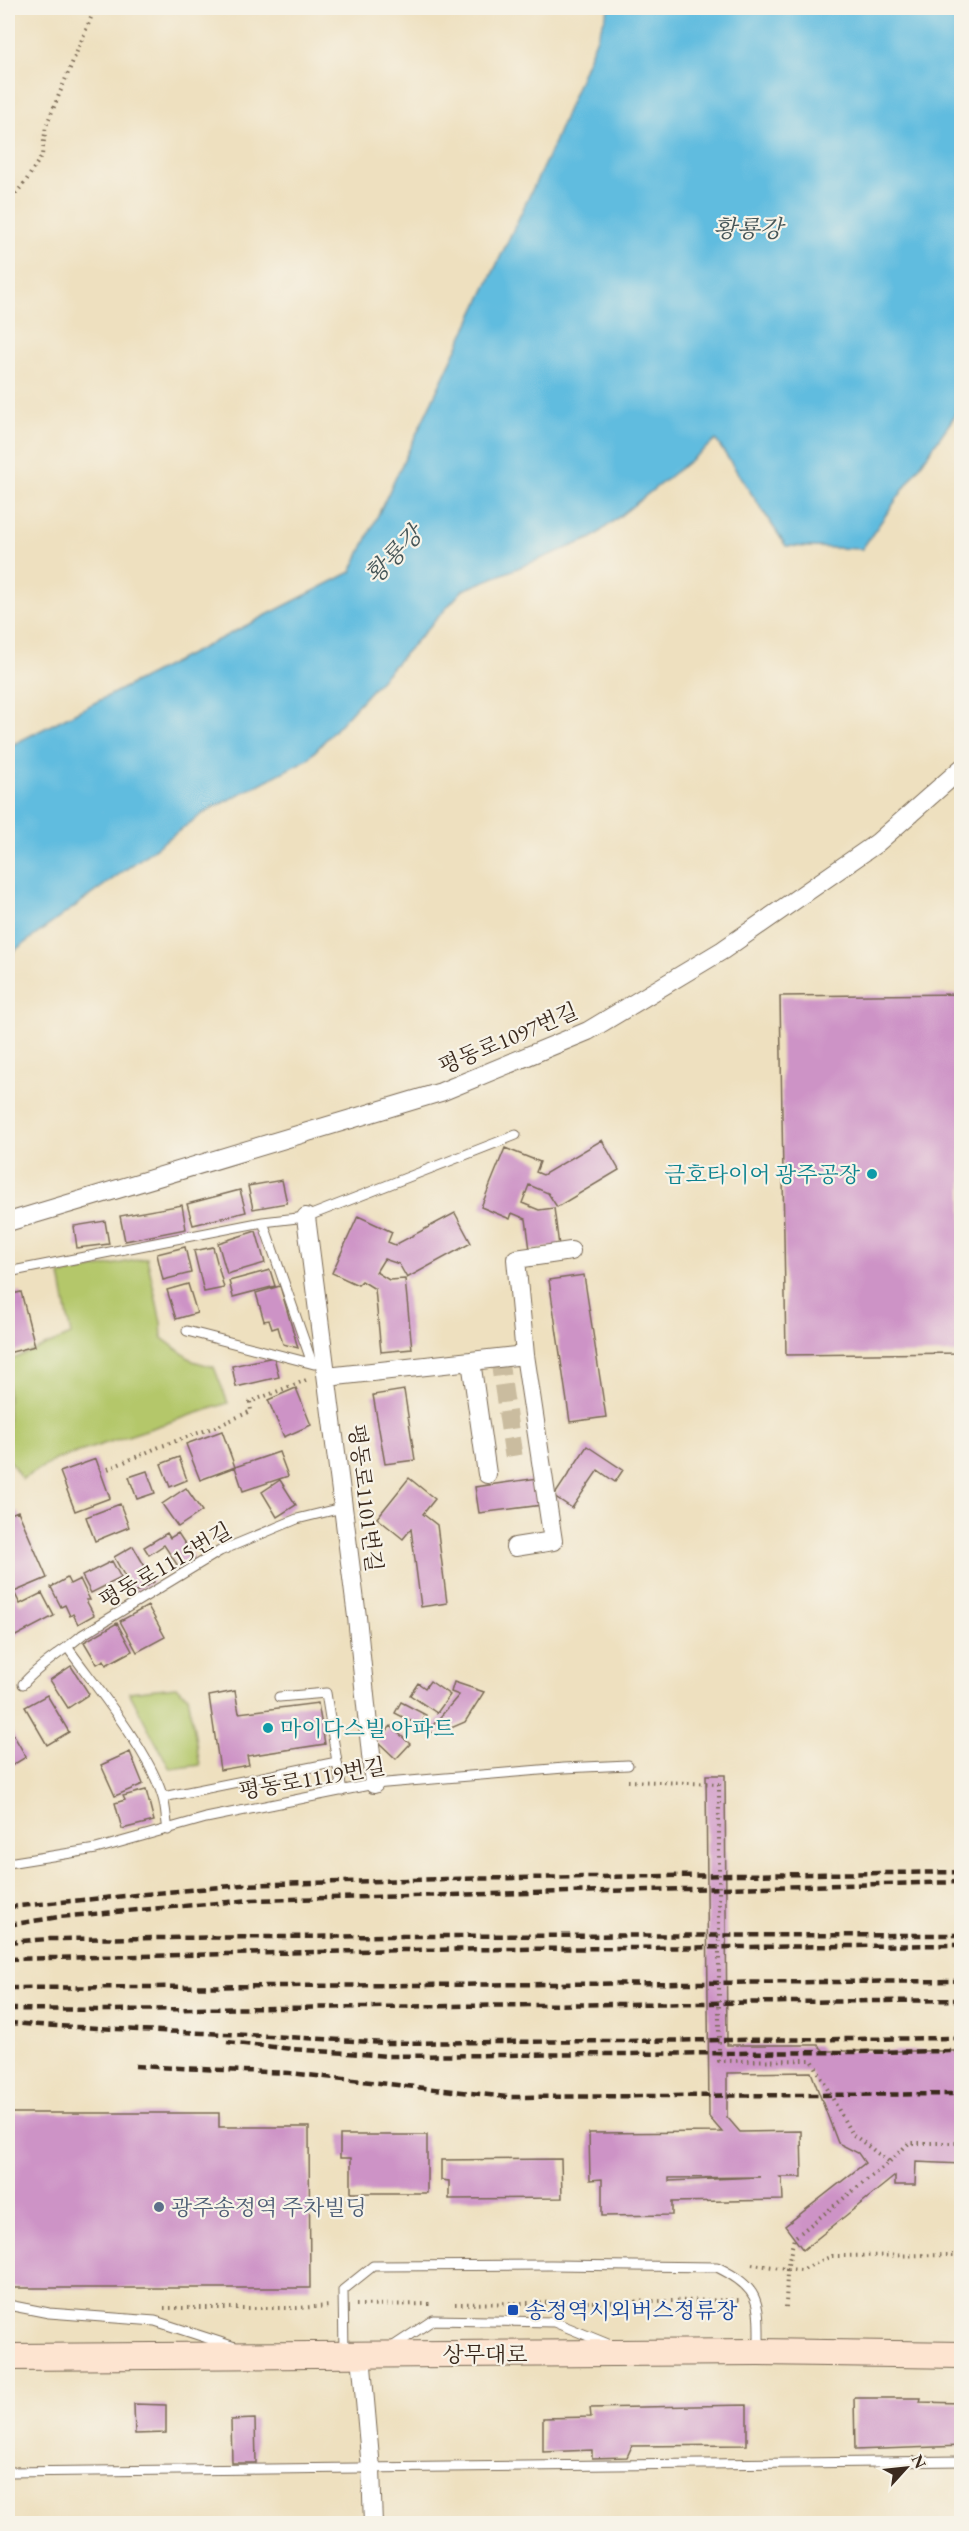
<svg xmlns="http://www.w3.org/2000/svg" width="969" height="2531" font-family="'EB Garamond','Noto Serif KR',serif">
<rect width="100%" height="100%" fill="#f7f3e8"/>
<filter id="ink" filterUnits="userSpaceOnUse"><feTurbulence type="fractalNoise" baseFrequency=".0167" numOctaves="2"/><feDisplacementMap in="SourceGraphic" scale="12" xChannelSelector="R" yChannelSelector="G"/><feConvolveMatrix kernelMatrix="1 2 1 2 8 2 1 2 1" color-interpolation-filters="sRGB"/></filter>
<filter id="wash" filterUnits="userSpaceOnUse"><feTurbulence type="fractalNoise" baseFrequency=".008" numOctaves="4" result="noise"/><feDisplacementMap in="SourceGraphic" scale="24" xChannelSelector="R" yChannelSelector="G"/><feGaussianBlur stdDeviation="1.35" result="paint"/><feColorMatrix in="noise" values="0 0 0 0 0 0 0 0 0 0 0 0 0 0 0 0 0 1.4 0 .05"/><feComposite in="paint" operator="in"/></filter>
<g filter="url(#wash)">
<rect width="100%" height="100%" fill="#eee0bf"/>
<path fill="#b4c76a" stroke="#787844" stroke-width="1.5" d="M 147,1258 L 161,1322 L 162,1338 L 193,1361 L 214,1367 L 228,1403 L 55,1460 L 22,1479 L 8,1458 L 8,1361 L 71,1335 L 60,1275 Z
M 176,1687 L 188,1696 L 200,1765 L 170,1769 L 129,1692 Z"/>
<path fill="#61bcdf" stroke="#4e737e" stroke-width="1.5" d="M 609,8 L 961,8 L 962,394 L 954,417 L 862,549 L 786,546 L 716,440 L 592,538 L 463,590 L 308,759 L 205,812 L 8,955 L 8,747 L 351,572 L 551,150 Z"/>
<g id="blocks">
<path fill="#cd93c6" fill-rule="evenodd" d="M 962,994 L 962,1353 L 786,1355 L 780,996 Z
M 602,1140 L 619,1170 L 557,1207 L 548,1193 L 529,1185 L 522,1203 L 539,1210 L 554,1208 L 559,1246 L 530,1250 L 526,1219 L 512,1213 L 510,1219 L 481,1207 L 505,1148 L 540,1162 L 536,1172 L 543,1175 Z
M 282,1180 L 287,1203 L 253,1209 L 248,1186 Z
M 240,1190 L 246,1212 L 193,1225 L 187,1204 Z
M 182,1205 L 186,1229 L 125,1241 L 120,1216 Z
M 455,1213 L 471,1243 L 407,1278 L 399,1264 L 384,1259 L 376,1272 L 389,1280 L 405,1279 L 412,1349 L 381,1352 L 375,1289 L 362,1281 L 358,1285 L 332,1273 L 358,1216 L 392,1232 L 388,1242 L 395,1245 Z
M 105,1221 L 109,1244 L 77,1248 L 74,1226 Z
M 256,1231 L 265,1263 L 227,1274 L 218,1243 Z
M 185,1247 L 191,1273 L 163,1280 L 157,1254 Z
M 213,1247 L 224,1288 L 204,1292 L 194,1251 Z
M 270,1270 L 275,1286 L 233,1297 L 229,1281 Z
M 584,1275 L 606,1417 L 570,1422 L 549,1280 Z
M 188,1284 L 197,1313 L 176,1319 L 167,1290 Z
M 280,1286 L 298,1348 L 283,1344 L 278,1327 L 272,1329 L 269,1320 L 264,1321 L 256,1293 Z
M 21,1292 L 35,1346 L 8,1353 L 8,1295 Z
M 274,1357 L 279,1377 L 236,1387 L 232,1366 Z
M 296,1388 L 311,1425 L 284,1437 L 268,1400 Z
M 404,1390 L 415,1460 L 385,1464 L 373,1395 Z
M 222,1431 L 235,1467 L 200,1480 L 186,1444 Z
M 587,1446 L 623,1470 L 615,1482 L 598,1470 L 572,1508 L 554,1496 Z
M 279,1452 L 288,1476 L 243,1491 L 235,1467 Z
M 179,1457 L 187,1480 L 170,1487 L 161,1464 Z
M 96,1459 L 110,1498 L 75,1511 L 60,1472 Z
M 147,1471 L 155,1493 L 137,1499 L 129,1477 Z
M 409,1478 L 435,1499 L 423,1514 L 437,1525 L 447,1603 L 421,1607 L 411,1529 L 403,1539 L 377,1518 Z
M 538,1478 L 542,1505 L 479,1513 L 475,1487 Z
M 280,1480 L 296,1505 L 277,1517 L 262,1492 Z
M 186,1488 L 202,1511 L 178,1527 L 162,1504 Z
M 120,1504 L 129,1527 L 95,1541 L 86,1517 Z
M 18,1511 L 47,1578 L 14,1592 L 20,1604 L 42,1593 L 54,1616 L 8,1640 L 8,1585 L 11,1584 L 8,1577 L 8,1515 Z
M 167,1533 L 170,1538 L 178,1533 L 195,1559 L 180,1569 L 164,1545 L 149,1555 L 144,1547 Z
M 133,1546 L 154,1582 L 134,1593 L 114,1557 Z
M 112,1561 L 121,1578 L 91,1593 L 82,1576 Z
M 67,1578 L 70,1584 L 80,1579 L 90,1600 L 86,1600 L 94,1615 L 78,1624 L 73,1614 L 70,1616 L 65,1605 L 61,1607 L 51,1587 Z
M 148,1606 L 165,1637 L 137,1652 L 120,1621 Z
M 117,1623 L 132,1651 L 106,1665 L 104,1660 L 97,1664 L 84,1642 Z
M 71,1666 L 89,1694 L 68,1708 L 50,1680 Z
M 430,1681 L 450,1695 L 437,1713 L 410,1695 L 418,1683 L 425,1688 Z
M 454,1682 L 484,1692 L 465,1722 L 435,1735 L 429,1730 L 459,1695 L 451,1692 Z
M 235,1691 L 239,1713 L 318,1703 L 325,1744 L 247,1756 L 249,1765 L 220,1770 L 209,1696 Z
M 47,1695 L 69,1732 L 47,1745 L 25,1707 Z
M 401,1702 L 426,1715 L 420,1726 L 395,1713 Z
M 8,1725 L 26,1757 L 8,1768 Z
M 391,1726 L 410,1744 L 396,1759 L 377,1741 Z
M 130,1752 L 143,1784 L 115,1796 L 101,1765 Z
M 706,1775 L 725,1775 L 727,2045 L 818,2045 L 824,2051 L 962,2051 L 962,2164 L 916,2162 L 915,2185 L 895,2185 L 895,2176 L 803,2250 L 785,2226 L 865,2163 L 858,2153 L 838,2143 L 811,2072 L 727,2073 L 727,2117 L 740,2132 L 801,2131 L 802,2177 L 780,2177 L 782,2179 L 783,2200 L 672,2202 L 672,2215 L 602,2216 L 602,2179 L 590,2180 L 589,2133 L 722,2132 L 709,2117 ZM 760,2177 L 669,2181 L 669,2178 Z
M 146,1790 L 154,1821 L 122,1829 L 115,1803 L 125,1800 L 123,1796 Z
M 8,2113 L 219,2113 L 219,2127 L 309,2127 L 310,2288 L 8,2288 Z
M 340,2135 L 427,2135 L 427,2193 L 351,2193 L 351,2158 L 340,2158 Z
M 561,2159 L 562,2198 L 449,2199 L 449,2181 L 441,2180 L 441,2160 Z
M 854,2398 L 921,2398 L 920,2402 L 962,2403 L 962,2446 L 855,2450 Z
M 134,2404 L 166,2405 L 166,2433 L 135,2434 Z
M 747,2405 L 747,2445 L 632,2446 L 627,2457 L 592,2458 L 592,2450 L 543,2452 L 543,2418 L 591,2417 L 590,2408 Z
M 255,2419 L 256,2463 L 232,2463 L 231,2420 Z"/>
</g>
</g>
<g filter="url(#ink)">
<use href="#blocks" fill-opacity="0" stroke="#7a6a56" stroke-width="1.5"/>
<g fill="none" stroke-linecap="round" stroke-linejoin="round">
<path stroke="#cabc9f" stroke-width="18" stroke-dasharray="18 9" stroke-linecap="butt" d="M 499,1358 L 514,1459"/>
<g stroke="#7a6a56" stroke-width="11">
<path id="service" d="M 263,1222 L 312,1363
M 8,1272 L 263,1222 L 306,1217 L 516,1135
M 187,1331 L 314,1364
M 68,1648 C 96,1687 150,1752 163,1798 C 166,1808 166,1820 168,1830
M 23,1684 C 40,1664 63,1652 82,1635 L 220,1551 L 297,1519 L 342,1508
M 337,1762 L 342,1791
M 163,1797 L 337,1762 L 326,1693 L 279,1697
M 8,1863 L 96,1849 L 206,1818 L 374,1784 L 564,1768 L 628,1765
M 8,2305 L 49,2313 L 155,2321 L 235,2347
M 392,2347 L 433,2320 L 554,2322 L 608,2344
M 344,2352 L 343,2290 L 373,2266 L 551,2265 L 717,2267 C 762,2289 759,2303 759,2350
M 8,2472 L 962,2461"/>
</g>
<g stroke="#7a6a56" stroke-width="20">
<path id="minor" d="M 306,1217 L 357,1617 L 374,1784
M 8,1222 L 441,1092 L 588,1031 L 723,950 L 877,843 L 962,768
M 471,1361 L 487,1474
M 327,1377 L 525,1355 L 516,1259 L 571,1251
M 515,1547 L 553,1541 L 525,1355
M 361,2355 L 371,2469 L 373,2524"/>
</g>
<g stroke="#7a6a56" stroke-width="28">
<path id="secondary" d="M 8,2357 L 759,2352 L 962,2355"/>
</g>
<path stroke="#7a6a56" stroke-width="4" stroke-dasharray="1.5 4.5" stroke-linecap="butt" d="M 8,203 L 26,181 L 42,155 L 46,126 L 95,8
M 108,1469 L 159,1447 L 218,1426 L 251,1411 L 250,1402 L 309,1379
M 628,1781 L 719,1784
M 962,2143 L 909,2143 L 889,2162 L 794,2238 L 787,2269 L 801,2270 L 832,2256 L 962,2255
M 752,2264 L 787,2269 L 786,2308
M 455,2304 L 739,2300
M 356,2305 L 433,2304
M 164,2308 L 297,2308 L 331,2306"/>
<use href="#service" stroke="#fff" stroke-width="9"/>
<use href="#minor" stroke="#fff" stroke-width="18"/>
<use href="#secondary" stroke="#fde4d0" stroke-width="26"/>
<path stroke="#3b2a1e" stroke-width="4.5" stroke-dasharray="9 4.5" stroke-linecap="butt" d="M 8,1907 L 242,1885 L 444,1879 L 962,1872
M 8,1925 L 59,1917 L 252,1900 L 962,1882
M 8,1942 L 49,1939 L 391,1936 L 962,1935
M 8,1959 L 404,1950 L 962,1945
M 8,1988 L 962,1981
M 8,2009 L 110,2010 L 962,2000
M 8,2023 C 133,2031 259,2034 384,2043 L 962,2038
M 227,2042 L 292,2049 L 387,2056 L 962,2051
M 135,2066 L 289,2073 L 507,2097 L 962,2094"/>
<path stroke="#7a6a56" stroke-width="4" stroke-dasharray="1.5 4.5" stroke-linecap="butt" d="M 719,1784 L 719,2061 L 812,2060 L 851,2133 L 889,2162"/>
</g>
</g>
<g fill="#0f9aa8" stroke="#f7f3e8" stroke-width="2">
<circle cx="872" cy="1174" r="6"/>
<circle cx="268" cy="1728" r="6"/>
</g>
<circle fill="#5c6f8a" stroke="#f7f3e8" stroke-width="2" cx="159" cy="2207" r="6"/>
<rect fill="#1a4fb4" stroke="#f7f3e8" stroke-width="2" x="507" y="2304" width="12" height="12" rx="3"/>
<g text-anchor="middle" stroke-width="4.5" stroke-linejoin="round" paint-order="stroke">
<g font-size="22" fill="#3b2a1e" stroke="#f7f3e8">
<text transform="translate(508 1038) rotate(-23)" y="8">평동로1097번길</text>
<text transform="translate(366 1498) rotate(83)" y="8">평동로1101번길</text>
<text transform="translate(165 1565) rotate(-30)" y="8">평동로1115번길</text>
<text transform="translate(312 1778) rotate(-10)" y="8">평동로1119번길</text>
<text x="485" y="2362">상무대로</text>
</g>
<g font-size="22" fill="#0d838f" stroke="#f7f3e8" text-anchor="end">
<text x="860" y="1182">금호타이어 광주공장</text>
<text x="280" y="1736" text-anchor="start">마이다스빌 아파트</text>
</g>
<g font-size="22" fill="#4e5e75" stroke="#f7f3e8" text-anchor="start">
<text x="171" y="2215">광주송정역 주차빌딩</text>
</g>
<g font-size="22" fill="#164399" stroke="#f7f3e8" text-anchor="start">
<text x="525" y="2318">송정역시외버스정류장</text>
</g>
<g font-size="24" font-style="italic" fill="#465658" stroke="#f7f3e8">
<text x="748" y="237">황룡강</text>
<text transform="translate(394 555) rotate(-46)" y="8">황룡강</text>
</g>
</g>
<rect width="969" height="2531" fill="none" stroke="#f7f3e8" stroke-width="30"/>
<g transform="translate(906 2468) rotate(63)" stroke="#f7f3e8" stroke-width="4.5" paint-order="stroke">
<path d="M0-4.5L10 22L0 15L-10 22Z" fill="#3b2a1e"/>
<text y="-9" font-size="16" font-weight="bold" text-anchor="middle" fill="#3b2a1e">N</text>
</g>
</svg>
